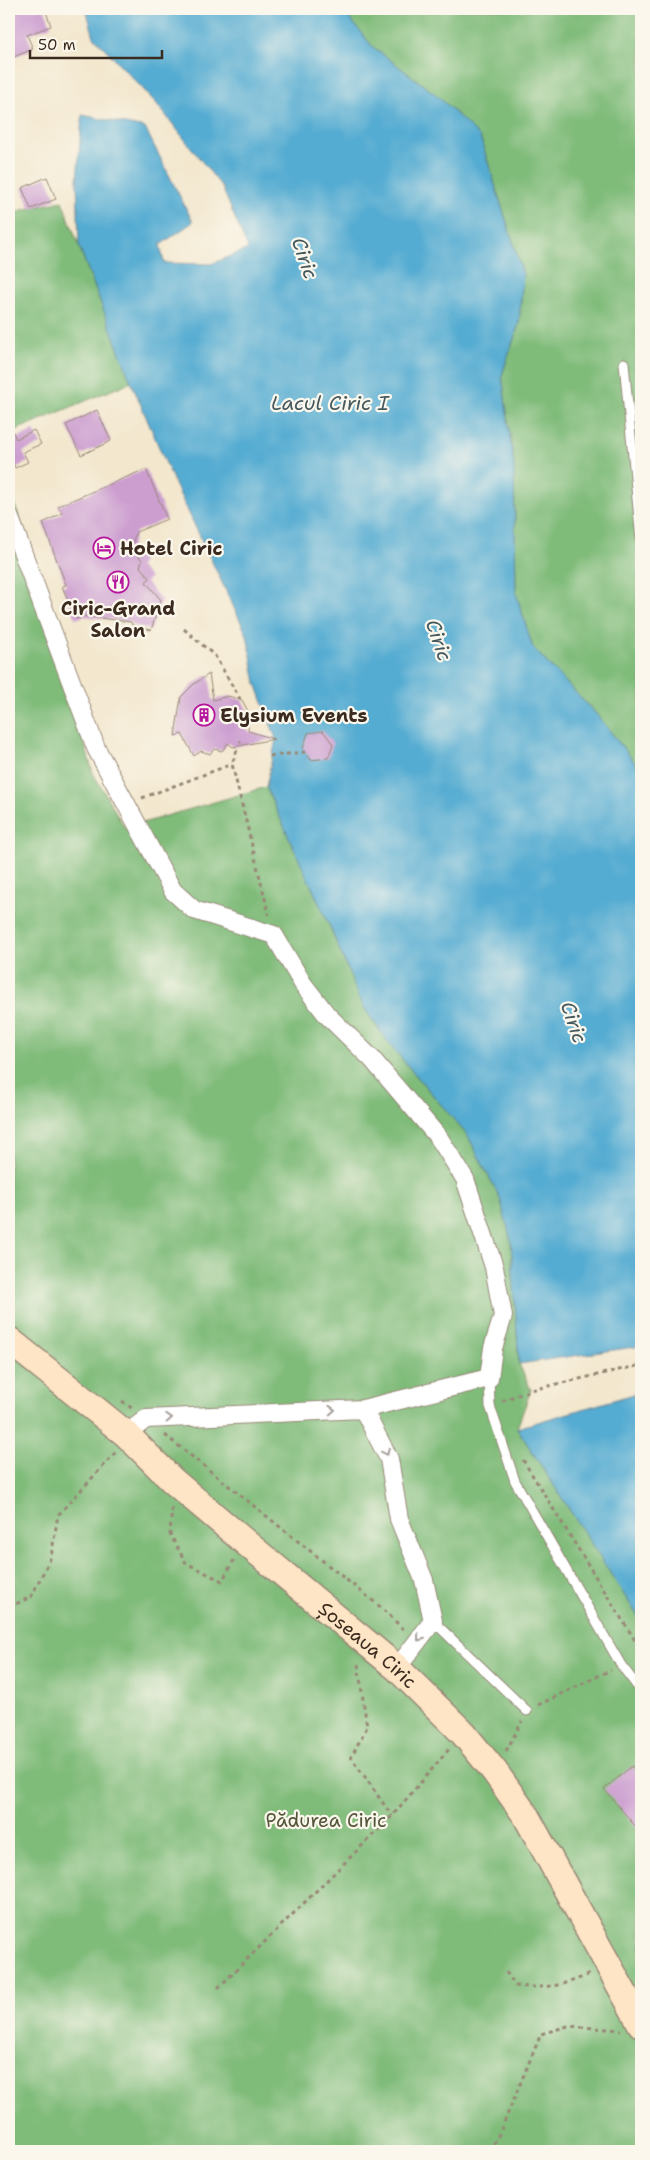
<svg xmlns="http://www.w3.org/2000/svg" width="650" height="2160" font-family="'Shantell Sans',sans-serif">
<rect width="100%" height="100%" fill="#fbf7ec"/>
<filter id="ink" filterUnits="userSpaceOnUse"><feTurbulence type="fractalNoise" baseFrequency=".02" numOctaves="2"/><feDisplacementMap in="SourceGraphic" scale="10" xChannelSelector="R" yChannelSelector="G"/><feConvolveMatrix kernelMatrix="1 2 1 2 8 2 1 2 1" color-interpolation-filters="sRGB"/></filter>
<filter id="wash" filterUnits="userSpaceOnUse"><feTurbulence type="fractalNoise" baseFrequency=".0096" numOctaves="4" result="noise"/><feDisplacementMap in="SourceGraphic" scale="20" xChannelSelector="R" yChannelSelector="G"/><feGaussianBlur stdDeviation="1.12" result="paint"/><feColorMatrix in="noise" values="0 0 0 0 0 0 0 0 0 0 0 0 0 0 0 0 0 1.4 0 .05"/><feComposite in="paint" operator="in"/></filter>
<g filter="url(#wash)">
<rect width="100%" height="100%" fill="#f3e7ce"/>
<path fill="#7fbb79" stroke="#5d724c" d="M 342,9 L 641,9 L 641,776 L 636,764 L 598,716 L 533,648 L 516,593 L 514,466 L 502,375 L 519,324 L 523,274 L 480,137 L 439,97 L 373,47 Z
M 62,201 L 131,382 L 9,433 L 9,213 Z
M 9,491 L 18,513 L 93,773 L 125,828 L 266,787 L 330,927 L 363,1006 L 390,1045 L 468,1136 L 500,1198 L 511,1241 L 519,1364 L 531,1390 L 517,1428 L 641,1621 L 641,2151 L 9,2151 Z"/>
<path fill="#55acd2" stroke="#486b78" d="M 86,9 L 342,9 L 373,47 L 439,97 L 480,137 L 523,274 L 519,323 L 502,375 L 514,466 L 516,593 L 533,648 L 598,716 L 636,764 L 641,776 L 641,1346 L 519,1364 L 511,1241 L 500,1198 L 468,1136 L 390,1045 L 363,1006 L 330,927 L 266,787 L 276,739 L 256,683 L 247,635 L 174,482 L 131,382 L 79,246 L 77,181 L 82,115 L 145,128 L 193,222 L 160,245 L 164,263 L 211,264 L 248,249 L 222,187 L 157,104 L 94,37 Z
M 641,1392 L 641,1621 L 517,1428 Z"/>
<g id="blocks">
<path fill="#cc9ed0" d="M 9,9 L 45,9 L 51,26 L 27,35 L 33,49 L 9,59 Z
M 47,177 L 56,199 L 31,209 L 22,188 Z
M 97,410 L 111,441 L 81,455 L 66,425 Z
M 9,423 L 16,439 L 34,430 L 41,444 L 23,452 L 28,462 L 15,468 L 11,458 L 9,459 Z
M 146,469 L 167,519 L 136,532 L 131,548 L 142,560 L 140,567 L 150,578 L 146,582 L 161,600 L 151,630 L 132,625 L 131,622 L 84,616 L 76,619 L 62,586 L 66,585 L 43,523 L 62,513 L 58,506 Z
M 209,674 L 213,700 L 228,696 L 242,700 L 249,713 L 248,731 L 274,739 L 233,747 L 228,743 L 222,751 L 214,749 L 210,754 L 201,751 L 194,756 L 182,734 L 175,736 L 181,697 L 194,684 Z
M 323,731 L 333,744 L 328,758 L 311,760 L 303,748 L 308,733 Z
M 632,1766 L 641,1778 L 641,1833 L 604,1789 Z"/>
</g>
</g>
<g filter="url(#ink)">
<use href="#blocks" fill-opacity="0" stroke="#978876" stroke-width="1"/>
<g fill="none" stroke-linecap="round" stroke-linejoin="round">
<g stroke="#978876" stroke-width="11">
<path id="lane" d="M 624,363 L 641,540
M 489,1378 L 490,1406 L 515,1481 L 621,1665 L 641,1691
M 433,1621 L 527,1711"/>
</g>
<g stroke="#978876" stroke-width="20">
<path id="street" d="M 9,516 L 96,748 L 173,891 L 194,910 L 274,935 L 303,984 L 327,1015 L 372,1059 L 439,1138 L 465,1179 L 494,1267 L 503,1316 L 493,1348 L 489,1378 L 363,1409 L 146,1419 L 126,1434
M 363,1409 L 389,1459 L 399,1519 L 424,1580 L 433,1621 L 397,1668"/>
</g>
<g stroke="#978876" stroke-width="29">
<g id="secondary">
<path id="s1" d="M 9,1340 L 126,1434 L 172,1480 L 245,1542 L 397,1668 L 463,1733 L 495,1772 L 526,1816 L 641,2024"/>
</g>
</g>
<path stroke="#978876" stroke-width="3" stroke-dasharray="4 4" stroke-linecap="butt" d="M 184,629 L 215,656 L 240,699
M 249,722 L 249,716
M 240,742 L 241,741
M 237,750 L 232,764 L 269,915
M 270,756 L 305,752
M 142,798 L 232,764
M 122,1401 L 133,1409
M 502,1401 L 531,1390 L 641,1365
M 165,1435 L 383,1609 L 406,1632
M 523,1460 L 641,1650
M 172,1508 L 170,1534 L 186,1563 L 222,1581 L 234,1560
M 9,1607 L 31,1597 L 51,1557 L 58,1515 L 116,1452
M 358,1664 L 367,1727 L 351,1757 L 392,1816
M 538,1705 L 611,1670
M 506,1751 L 522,1721
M 506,1972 L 516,1986 C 546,1989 562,1986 590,1974
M 218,1988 L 392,1816 L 450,1748
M 490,2151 L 500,2132 L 541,2034 L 568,2026 L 621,2030"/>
<use href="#lane" stroke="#fff" stroke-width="9"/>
<use href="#street" stroke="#fff" stroke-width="18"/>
<use href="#secondary" stroke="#fde5c5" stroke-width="26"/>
</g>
<defs><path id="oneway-chevron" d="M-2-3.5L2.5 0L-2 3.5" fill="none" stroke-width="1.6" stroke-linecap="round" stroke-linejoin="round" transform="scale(1.25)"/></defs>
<g stroke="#a79f9a">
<use href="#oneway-chevron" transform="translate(332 1410) rotate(-3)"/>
<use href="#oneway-chevron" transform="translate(169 1418) rotate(-3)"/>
<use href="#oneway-chevron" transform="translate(386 1452) rotate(64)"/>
<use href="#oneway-chevron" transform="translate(420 1638) rotate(128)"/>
</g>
</g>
<defs>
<g id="hotel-ring" transform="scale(1.125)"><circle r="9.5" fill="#fbf7ec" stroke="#b5179e" stroke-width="1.5"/><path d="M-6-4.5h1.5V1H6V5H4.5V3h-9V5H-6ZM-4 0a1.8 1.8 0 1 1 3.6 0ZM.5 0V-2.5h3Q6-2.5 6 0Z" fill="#b5179e"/></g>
<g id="restaurant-ring" transform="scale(1.125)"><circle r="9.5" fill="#fbf7ec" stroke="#b5179e" stroke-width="1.5"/><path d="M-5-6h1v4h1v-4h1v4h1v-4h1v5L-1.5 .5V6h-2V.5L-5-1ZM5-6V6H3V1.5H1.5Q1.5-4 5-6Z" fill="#b5179e"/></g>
<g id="building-ring" transform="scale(1.125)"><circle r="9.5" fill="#fbf7ec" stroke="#b5179e" stroke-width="1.5"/><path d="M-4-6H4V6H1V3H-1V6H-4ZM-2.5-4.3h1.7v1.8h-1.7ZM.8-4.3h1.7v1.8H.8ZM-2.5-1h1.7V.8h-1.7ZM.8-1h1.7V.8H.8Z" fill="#b5179e"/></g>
</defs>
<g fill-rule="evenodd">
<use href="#hotel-ring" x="104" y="548"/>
<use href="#restaurant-ring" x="118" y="582"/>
<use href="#building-ring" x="204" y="715"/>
</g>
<g text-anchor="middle" stroke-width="4.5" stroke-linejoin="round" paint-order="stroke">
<g font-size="19" font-weight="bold" fill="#3b2a1e" stroke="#fbf7ec" text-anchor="start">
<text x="120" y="555">Hotel Ciric</text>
<text x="118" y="615" text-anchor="middle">Ciric-Grand<tspan x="118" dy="22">Salon</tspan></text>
<text x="220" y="722">Elysium Events</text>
</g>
<g font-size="19" fill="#3b2a1e" stroke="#fbf7ec">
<text dy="7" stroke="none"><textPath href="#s1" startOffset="471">Șoseaua Ciric</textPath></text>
</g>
<g font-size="19" fill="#54563a" stroke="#fbf7ec">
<text x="326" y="1827">Pădurea Ciric</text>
</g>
<g font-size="20" font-style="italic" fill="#44585d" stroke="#fbf7ec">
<text transform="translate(305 258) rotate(71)" y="7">Ciric</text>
<text x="330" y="410">Lacul Ciric I</text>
<text transform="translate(439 640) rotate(71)" y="7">Ciric</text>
<text transform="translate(574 1022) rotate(71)" y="7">Ciric</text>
</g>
</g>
<rect width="650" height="2160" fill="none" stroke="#fbf7ec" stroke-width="30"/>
<path d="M30 50v8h132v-8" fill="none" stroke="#3b2a1e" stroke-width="2.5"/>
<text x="38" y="50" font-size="15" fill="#3b2a1e" stroke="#fbf7ec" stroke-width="4" paint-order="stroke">50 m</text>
</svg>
